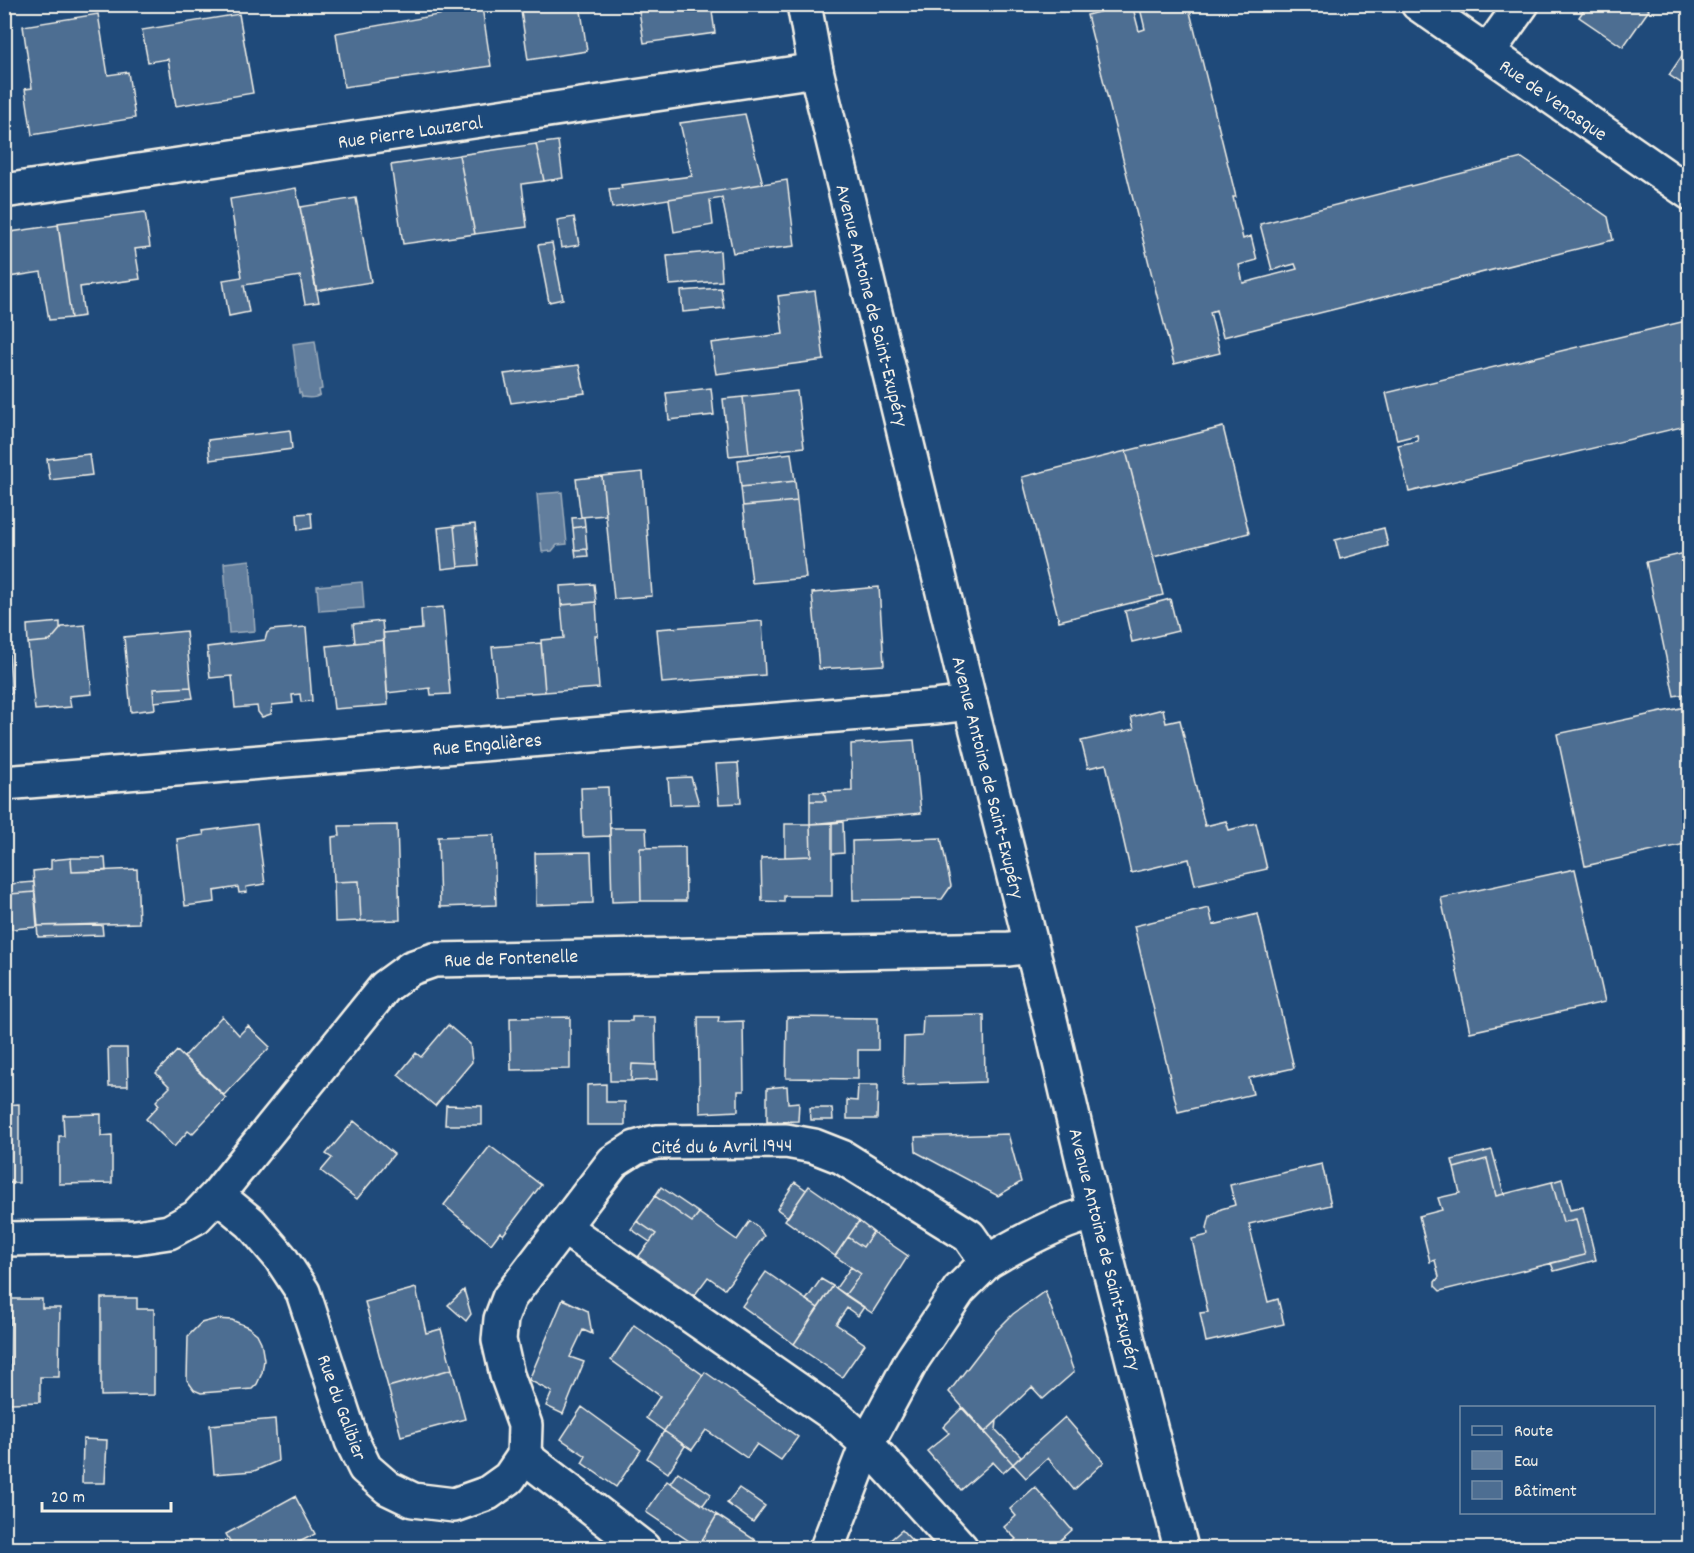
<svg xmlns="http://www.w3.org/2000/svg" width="1694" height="1553" font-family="Dekko,sans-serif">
<rect width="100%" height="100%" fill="#1f4a7a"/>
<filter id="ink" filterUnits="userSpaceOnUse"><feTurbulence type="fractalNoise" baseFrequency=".0167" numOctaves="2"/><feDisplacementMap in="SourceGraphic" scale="12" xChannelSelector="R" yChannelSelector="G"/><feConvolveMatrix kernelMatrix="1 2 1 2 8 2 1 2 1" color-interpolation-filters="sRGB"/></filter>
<g filter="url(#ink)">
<path fill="#627e9d" stroke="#9cacbb" stroke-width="1.5" d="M 315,341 L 322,389 L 319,390 L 320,395 C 316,398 308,398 302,397 L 301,393 L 299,393 L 293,344 Z
M 562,492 L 567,544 L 557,545 L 552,551 L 542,552 L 537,494 Z
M 250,560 L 255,631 L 229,633 L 224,563 Z
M 362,582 L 364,608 L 319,611 L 317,586 Z"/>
<path fill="#4d6e92" stroke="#f4f1e8" stroke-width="1.5" d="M 520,4 L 580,4 L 587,51 L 528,60 Z
M 638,4 L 711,4 L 715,33 L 644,43 Z
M 1128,4 L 1132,4 L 1139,31 L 1145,29 L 1139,4 L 1188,4 L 1236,197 L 1233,197 L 1243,239 L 1251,236 L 1257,260 L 1239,265 L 1243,283 L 1297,269 L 1295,264 L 1272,270 L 1260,224 L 1522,158 L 1608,217 L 1613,240 L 1223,337 L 1216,310 L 1210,312 L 1220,353 L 1174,364 L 1087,15 Z
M 1588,4 L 1644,4 L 1649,10 L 1623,47 L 1579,17 Z
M 482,7 L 491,66 L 344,87 L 336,33 Z
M 98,14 L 108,75 L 128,72 L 135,118 L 32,135 L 25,89 L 32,88 L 23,26 Z
M 239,14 L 253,93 L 176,106 L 168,59 L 148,62 L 142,30 Z
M 1690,44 L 1690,89 L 1669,75 Z
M 745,114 L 763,184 L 612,208 L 609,189 L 622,188 L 621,185 L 692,176 L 680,123 Z
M 558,141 L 563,178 L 544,181 L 536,144 Z
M 536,144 L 544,181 L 522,184 L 527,227 L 475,234 L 459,155 Z
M 459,155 L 475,234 L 403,244 L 391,165 Z
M 787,180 L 795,246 L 733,253 L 722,198 L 710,200 L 713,225 L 674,232 L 669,199 Z
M 296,188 L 319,302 L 305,304 L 300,276 L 244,285 L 249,312 L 229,316 L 223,280 L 242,277 L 230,199 Z
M 356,198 L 371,282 L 316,291 L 300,207 Z
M 145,212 L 150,247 L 135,249 L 140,279 L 80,287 L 84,316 L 71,318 L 58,223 Z
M 574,217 L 579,245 L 561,248 L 557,220 Z
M 58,225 L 71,318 L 49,320 L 41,272 L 9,277 L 11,296 L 4,297 L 4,233 Z
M 552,243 L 563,299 L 549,302 L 538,245 Z
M 720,251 L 722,281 L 670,285 L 667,256 Z
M 721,288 L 724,308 L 683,312 L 681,291 Z
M 815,291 L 824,360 L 716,374 L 711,343 L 783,334 L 778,296 Z
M 1690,320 L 1690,425 L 1409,492 L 1398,445 L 1418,441 L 1417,435 L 1397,440 L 1386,393 Z
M 579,365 L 585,393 L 511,403 L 504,374 Z
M 711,388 L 714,415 L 669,420 L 666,393 Z
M 797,391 L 804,447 L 749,454 L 743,397 Z
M 743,397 L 749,454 L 729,456 L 723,399 Z
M 1223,427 L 1249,533 L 1153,557 L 1126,451 Z
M 290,430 L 292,449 L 210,460 L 208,440 Z
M 1126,451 L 1163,595 L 1059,621 L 1022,477 Z
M 791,453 L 795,481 L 741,487 L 738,460 Z
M 89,454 L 92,475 L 50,480 L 47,459 Z
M 643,472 L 652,596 L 614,599 L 602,476 Z
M 602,476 L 606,515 L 581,517 L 576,479 Z
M 795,481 L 797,501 L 743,506 L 741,487 Z
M 797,501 L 806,578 L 752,583 L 743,506 Z
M 311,513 L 312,528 L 298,530 L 297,514 Z
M 584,517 L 585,526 L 573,528 L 572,518 Z
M 475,524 L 479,565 L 458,567 L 454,526 Z
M 454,526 L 458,567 L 442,569 L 438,528 Z
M 585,526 L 587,549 L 575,550 L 573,528 Z
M 1384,528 L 1388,546 L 1340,559 L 1335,540 Z
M 587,549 L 588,556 L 576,557 L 575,550 Z
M 1690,552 L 1690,693 L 1674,696 L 1646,562 Z
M 594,584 L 596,602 L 561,605 L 560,586 Z
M 879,587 L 884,665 L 819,669 L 812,593 Z
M 1170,599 L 1178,631 L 1132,642 L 1125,611 Z
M 596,602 L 598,636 L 595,636 L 599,688 L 545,692 L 541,640 L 564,638 L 561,605 Z
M 443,607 L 450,694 L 431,695 L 430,688 L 387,693 L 383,633 L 422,629 L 421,609 Z
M 382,621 L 384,640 L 355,643 L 353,624 Z
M 762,621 L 765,675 L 662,683 L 657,629 Z
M 60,622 L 60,628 L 62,627 L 50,641 L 28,643 L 27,625 Z
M 85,625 L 92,694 L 69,696 L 71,707 L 35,710 L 28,643 L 50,641 L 62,627 Z
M 306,627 L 312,701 L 301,702 L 300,694 L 292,695 L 293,703 L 272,705 L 271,714 L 262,717 L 258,712 L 257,706 L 235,708 L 232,676 L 210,678 L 207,647 L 265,640 L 267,633 L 271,630 Z
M 186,631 L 191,687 L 153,689 L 155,709 L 131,712 L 124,637 Z
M 384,640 L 388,705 L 334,709 L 327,646 Z
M 541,643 L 545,692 L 497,695 L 492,647 Z
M 4,653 L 9,653 L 12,693 L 4,694 Z
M 191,687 L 193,698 L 154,702 L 153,689 Z
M 1690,706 L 1690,843 L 1585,866 L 1557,734 Z
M 1163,709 L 1166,723 L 1180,720 L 1205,826 L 1226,821 L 1229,830 L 1256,823 L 1267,869 L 1195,885 L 1189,859 L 1131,873 L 1106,764 L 1088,768 L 1081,741 L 1134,729 L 1131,717 Z
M 914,740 L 921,813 L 810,824 L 810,801 L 826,801 L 824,792 L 852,791 L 851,744 Z
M 738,763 L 741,803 L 719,804 L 716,764 Z
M 691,777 L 699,804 L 670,805 L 668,778 Z
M 608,787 L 610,836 L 583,837 L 581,788 Z
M 810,792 L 824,792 L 826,801 L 810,801 Z
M 843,822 L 844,853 L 832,854 L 832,823 Z
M 832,823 L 832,896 L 784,896 L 784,902 L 762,901 L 761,858 L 811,856 L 810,824 Z
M 257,824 L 265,884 L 246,887 L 247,892 L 239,893 L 238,887 L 214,891 L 215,902 L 185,906 L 177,839 L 204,835 L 203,831 Z
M 785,824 L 810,824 L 811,856 L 785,857 Z
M 397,825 L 400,920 L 361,921 L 359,881 L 334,882 L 332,837 L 340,836 L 339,826 Z
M 610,828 L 646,828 L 647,848 L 640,848 L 641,901 L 612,902 Z
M 494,835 L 496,905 L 440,907 L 438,837 Z
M 941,838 L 951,886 L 942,899 L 853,900 L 852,841 Z
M 685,847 L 686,901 L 641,901 L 640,848 Z
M 591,852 L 593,903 L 536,905 L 535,853 Z
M 4,856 L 8,856 L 10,894 L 35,892 L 38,927 L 12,929 L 11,912 L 4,912 Z
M 71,858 L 72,872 L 137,869 L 139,923 L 37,926 L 33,871 L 51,869 L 51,860 Z
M 71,858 L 105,858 L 106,871 L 72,872 Z
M 1575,869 L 1605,1002 L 1470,1032 L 1441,898 Z
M 359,881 L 361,921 L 335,922 L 334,882 Z
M 34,882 L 35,892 L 10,894 L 10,884 Z
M 1209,908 L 1213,925 L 1258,914 L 1294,1068 L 1249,1078 L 1253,1094 L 1178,1112 L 1134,926 Z
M 102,925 L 103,935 L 38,937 L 37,926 Z
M 984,1015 L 985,1082 L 903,1085 L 904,1037 L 922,1036 L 923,1016 Z
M 222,1016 L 239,1035 L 248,1026 L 270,1047 L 224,1095 L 184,1057 Z
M 570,1017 L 570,1069 L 511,1070 L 510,1018 Z
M 632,1017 L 655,1017 L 656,1065 L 632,1064 L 631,1081 L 610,1081 L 609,1021 L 632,1021 Z
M 698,1017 L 719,1017 L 718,1022 L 743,1021 L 744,1091 L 738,1091 L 738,1111 L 700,1113 Z
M 787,1017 L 878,1018 L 878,1050 L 858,1050 L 858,1079 L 786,1078 Z
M 448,1025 L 470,1044 L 472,1062 L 435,1106 L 398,1075 L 416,1053 L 421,1057 Z
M 108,1048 L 127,1048 L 128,1086 L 109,1086 Z
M 177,1051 L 226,1098 L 192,1134 L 188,1131 L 174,1147 L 146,1119 L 159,1105 L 156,1101 L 170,1087 L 156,1073 Z
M 632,1064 L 656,1065 L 657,1080 L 631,1081 Z
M 606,1084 L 606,1102 L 625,1102 L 625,1125 L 587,1125 L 587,1085 Z
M 858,1085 L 878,1085 L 877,1119 L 847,1119 L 847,1100 L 857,1101 Z
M 787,1086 L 788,1103 L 799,1102 L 798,1121 L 767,1122 L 767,1088 Z
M 19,1104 L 19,1183 L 4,1183 L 4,1105 Z
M 446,1105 L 482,1106 L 482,1125 L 445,1125 Z
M 810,1108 L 832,1108 L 833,1120 L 811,1120 Z
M 101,1114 L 101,1136 L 112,1135 L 112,1183 L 59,1184 L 59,1136 L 64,1136 L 63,1115 Z
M 354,1121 L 394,1154 L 357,1199 L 321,1171 L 332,1158 L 326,1154 Z
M 1008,1134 L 1021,1182 L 998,1196 L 916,1152 L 915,1137 Z
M 490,1146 L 541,1185 L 503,1235 L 500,1232 L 491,1244 L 444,1205 Z
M 1492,1150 L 1504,1194 L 1496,1196 L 1487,1159 L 1454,1168 L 1452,1160 Z
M 1487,1159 L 1496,1196 L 1552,1182 L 1563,1222 L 1576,1219 L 1585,1255 L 1440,1291 L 1435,1286 L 1435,1282 L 1439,1277 L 1435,1260 L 1430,1262 L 1419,1216 L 1442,1210 L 1438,1198 L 1460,1193 L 1454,1168 Z
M 1322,1164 L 1331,1205 L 1249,1224 L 1268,1302 L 1278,1299 L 1284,1324 L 1206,1342 L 1200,1313 L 1208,1312 L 1192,1239 L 1208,1235 L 1207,1228 L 1210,1216 L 1221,1209 L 1235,1205 L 1230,1185 Z
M 1562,1179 L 1570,1210 L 1583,1207 L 1596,1260 L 1554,1271 L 1551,1263 L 1585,1255 L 1576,1219 L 1563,1222 L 1552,1182 Z
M 795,1182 L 806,1190 L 788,1217 L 777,1209 Z
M 809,1186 L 859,1221 L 835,1256 L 785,1220 Z
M 661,1187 L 699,1213 L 692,1222 L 655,1196 Z
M 655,1196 L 692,1222 L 699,1213 L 737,1240 L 750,1221 L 758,1227 L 764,1236 L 725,1289 L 708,1277 L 694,1296 L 638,1257 L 656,1234 L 637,1221 Z
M 637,1221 L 656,1234 L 650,1242 L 631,1229 Z
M 859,1221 L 873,1232 L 863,1247 L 848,1237 Z
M 873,1232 L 908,1256 L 872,1313 L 845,1295 L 861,1274 L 835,1256 L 848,1237 L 863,1247 Z
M 851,1267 L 861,1274 L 845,1295 L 836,1288 Z
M 766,1272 L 818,1308 L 794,1344 L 742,1306 Z
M 821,1279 L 833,1286 L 818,1308 L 806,1300 Z
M 833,1286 L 864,1307 L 858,1316 L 847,1308 L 836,1324 L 865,1344 L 842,1377 L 794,1344 Z
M 416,1288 L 426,1333 L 441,1329 L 452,1369 L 388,1387 L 365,1302 Z
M 464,1290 L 471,1314 L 466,1321 L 448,1305 Z
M 1045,1291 L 1074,1372 L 1043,1399 L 1032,1387 L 985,1432 L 949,1392 L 996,1331 L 1013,1314 Z
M 101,1298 L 137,1298 L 137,1309 L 154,1309 L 154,1395 L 101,1396 Z
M 11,1299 L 42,1299 L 42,1308 L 60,1308 L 59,1377 L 40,1377 L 40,1402 L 10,1403 Z
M 563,1299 L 588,1311 L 592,1334 L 583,1330 L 570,1357 L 584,1362 L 563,1414 L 546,1406 L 552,1392 L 529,1380 Z
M 216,1319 L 232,1320 L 248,1327 L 257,1334 L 261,1342 L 264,1360 L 262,1373 L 257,1384 L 252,1389 L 201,1393 L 194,1390 L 187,1380 L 188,1336 L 201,1323 Z
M 634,1325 L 703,1375 L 664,1431 L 646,1418 L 660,1396 L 611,1360 Z
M 452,1369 L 465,1419 L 401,1436 L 388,1387 Z
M 705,1372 L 798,1437 L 781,1460 L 757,1444 L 747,1458 L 706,1430 L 692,1450 L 664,1431 Z
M 582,1407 L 641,1450 L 616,1487 L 582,1463 L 586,1456 L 561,1439 Z
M 962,1408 L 1013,1464 L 1003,1473 L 993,1462 L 961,1490 L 927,1451 L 949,1433 L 943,1427 Z
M 1065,1417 L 1104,1462 L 1074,1490 L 1048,1458 L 1026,1478 L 1013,1464 Z
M 275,1419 L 278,1461 L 254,1471 L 214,1474 L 210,1425 Z
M 997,1421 L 996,1430 L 1021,1456 L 1013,1464 L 985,1432 Z
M 664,1431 L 685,1446 L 668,1473 L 647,1458 Z
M 83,1439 L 107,1440 L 105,1483 L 82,1483 Z
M 678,1472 L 711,1494 L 703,1505 L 670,1483 Z
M 667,1481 L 717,1515 L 698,1547 L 646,1512 Z
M 1035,1487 L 1072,1530 L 1053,1547 L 1054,1548 L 1006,1548 L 1016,1539 L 1004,1527 L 1016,1516 L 1010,1509 Z
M 739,1488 L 765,1506 L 753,1522 L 727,1503 Z
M 295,1496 L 315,1534 L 288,1548 L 234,1548 L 226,1534 Z
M 717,1515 L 767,1548 L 698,1547 Z
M 902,1530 L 919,1548 L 881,1548 Z"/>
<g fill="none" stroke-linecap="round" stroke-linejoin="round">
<g stroke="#f4f1e8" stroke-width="38">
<path id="street" d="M 1487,53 L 1522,4
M 4,191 L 816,70
M 4,783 L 935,707 L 970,703
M 217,1195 L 251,1223 L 280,1257 L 303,1292 L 352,1441 L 365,1468 L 388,1488 L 413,1500 L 454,1505 L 488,1493 L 509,1478 L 524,1456
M 563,1227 L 837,1417 L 867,1444 L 961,1548
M 4,1239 L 136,1237 L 169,1232 L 196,1217 L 217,1195 L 385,987 L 411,968 L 434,960 L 1009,949 L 1031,946
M 524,1456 L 525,1425 L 507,1375 L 499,1340 L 501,1319 L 509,1298 L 613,1162 L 635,1148 L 656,1142 L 786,1141 L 814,1146 L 842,1157 L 969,1236 L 987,1262 C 1022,1241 1056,1223 1095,1212
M 524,1456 L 643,1548
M 827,1548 L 867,1444 L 912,1360 L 959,1290 L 987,1262"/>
</g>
<g stroke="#f4f1e8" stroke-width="38">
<path id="secondary" d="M 804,4 L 816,70 L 970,703 L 1048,1011 L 1095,1212 L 1181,1548
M 1418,4 L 1690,193"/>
</g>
<use href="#street" stroke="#1f4a7a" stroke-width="33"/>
<use href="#secondary" stroke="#1f4a7a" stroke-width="33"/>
</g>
</g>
<g text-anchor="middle" stroke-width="5" stroke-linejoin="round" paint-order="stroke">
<g font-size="20" fill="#f4f1e8" stroke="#1f4a7a">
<text transform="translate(1554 99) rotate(35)" y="7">Rue de Venasque</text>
<text transform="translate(410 131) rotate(-8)" y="7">Rue Pierre Lauzeral</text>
<text transform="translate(873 305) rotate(76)" y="7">Avenue Antoine de Saint-Exupéry</text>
<text transform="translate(487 743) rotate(-5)" y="7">Rue Engalières</text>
<text transform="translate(989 777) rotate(76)" y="7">Avenue Antoine de Saint-Exupéry</text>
<text transform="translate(511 957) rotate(-2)" y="7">Rue de Fontenelle</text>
<text transform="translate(722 1145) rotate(-1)" y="7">Cité du 6 Avril 1944</text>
<text transform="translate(1106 1249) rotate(76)" y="7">Avenue Antoine de Saint-Exupéry</text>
<text transform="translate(343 1407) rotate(70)" y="7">Rue du Galibier</text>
</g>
</g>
<rect width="1694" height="1553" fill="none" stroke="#1f4a7a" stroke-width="24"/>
<rect x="12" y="12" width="1670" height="1529" fill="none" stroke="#f4f1e8" stroke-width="2" filter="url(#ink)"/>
<rect x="1460" y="1406" width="195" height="108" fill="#1f4a7a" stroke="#748da6" stroke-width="1.5"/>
<rect x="1472" y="1426" width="30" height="9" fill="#1f4a7a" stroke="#748da6" stroke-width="1.5"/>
<text x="1514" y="1436" font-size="18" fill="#f4f1e8">Route</text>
<rect x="1472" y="1451" width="30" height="18" fill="#627e9d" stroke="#748da6" stroke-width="1.5"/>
<text x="1514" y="1466" font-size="18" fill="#f4f1e8">Eau</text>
<rect x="1472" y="1481" width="30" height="18" fill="#4d6e92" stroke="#748da6" stroke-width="1.5"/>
<text x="1514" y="1496" font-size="18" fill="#f4f1e8">Bâtiment</text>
<path d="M42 1502v9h129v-9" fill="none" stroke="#f4f1e8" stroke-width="3"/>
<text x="51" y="1502" font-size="18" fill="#f4f1e8" stroke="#1f4a7a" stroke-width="4.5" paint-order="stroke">20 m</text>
</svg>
